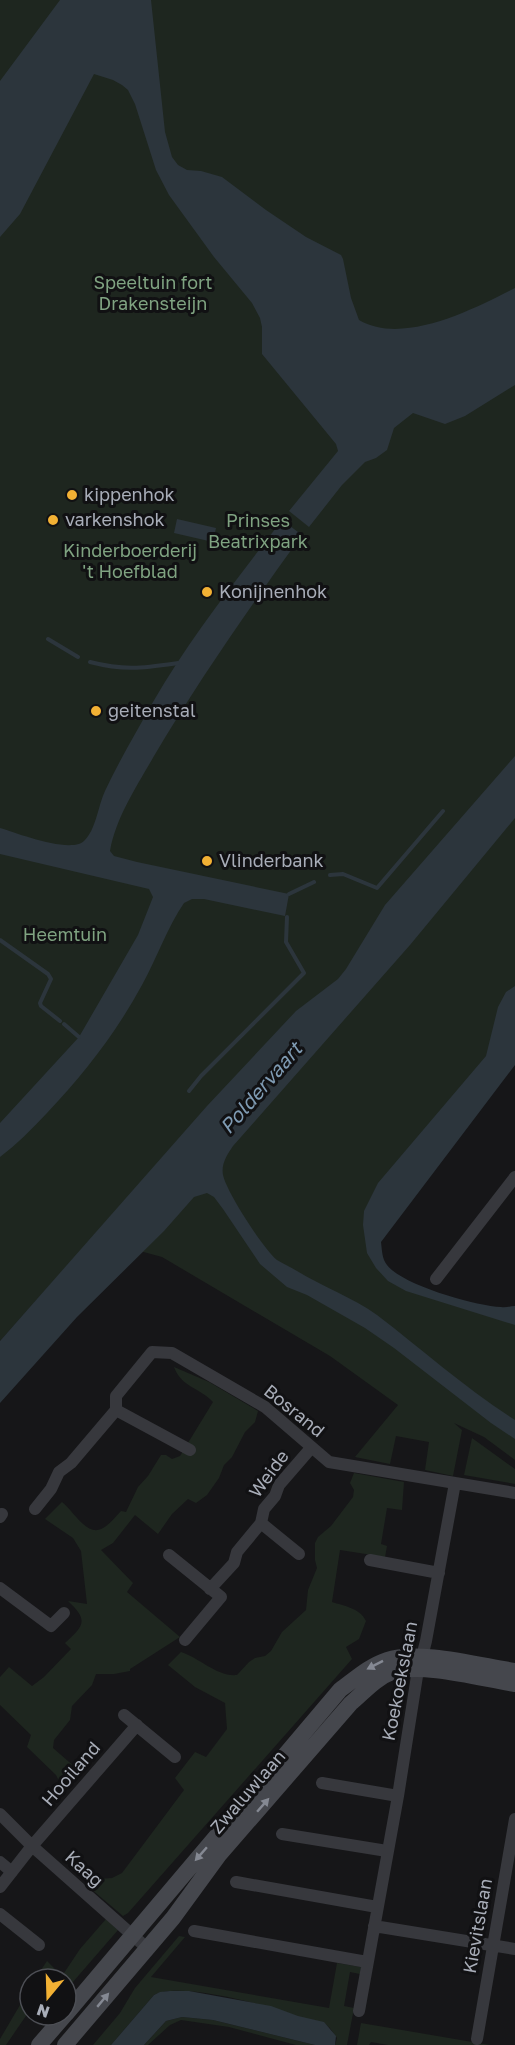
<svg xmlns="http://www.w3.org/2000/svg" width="515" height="2045" font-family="'Golos Text',sans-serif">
<rect width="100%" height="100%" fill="#161618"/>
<path fill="#1e261f" d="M 0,0 L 515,0 L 515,1062 L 373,1248 L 393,1277 L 423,1292 L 515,1315 L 515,1460 L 484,1437 L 454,1423 L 462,1430 L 453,1476 L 425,1470 L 429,1442 L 396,1436 L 390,1464 L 355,1457 L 398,1405 L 330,1356 L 162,1257 L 92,1238 L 0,1341 Z
M 174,1367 L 209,1382 L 258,1411 L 255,1422 L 245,1432 L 232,1457 L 224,1465 L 219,1478 L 207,1495 L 196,1503 L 188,1499 L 172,1514 L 158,1534 L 135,1515 L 113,1543 L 101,1550 L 133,1583 L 127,1592 L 180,1637 L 130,1669 L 130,1671 L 114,1674 L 96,1674 L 92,1685 L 72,1706 L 70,1720 L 54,1740 L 53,1748 L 76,1768 L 58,1795 L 54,1791 L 60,1783 L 56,1775 L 27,1747 L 31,1735 L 0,1705 L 0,1677 L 9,1667 L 32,1686 L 44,1677 L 71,1649 L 65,1643 C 85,1625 88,1620 68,1601 L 87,1604 L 81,1551 L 73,1538 L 45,1519 L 62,1502 C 73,1510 87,1538 103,1528 C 110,1524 115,1517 121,1511 L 126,1512 L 138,1487 L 148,1476 L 161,1455 L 166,1455 L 172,1459 L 180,1456 L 213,1402 C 199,1387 182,1388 174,1367 Z
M 472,1438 L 515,1469 L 515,1484 L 464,1475 Z
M 354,1473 L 404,1482 L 402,1510 L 387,1508 L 381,1544 L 387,1546 L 385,1557 L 340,1550 L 332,1602 C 344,1606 360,1608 366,1621 L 359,1639 L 346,1647 L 352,1659 L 128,1913 L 123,1916 L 90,1888 L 99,1879 L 112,1878 L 122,1873 L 184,1790 L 175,1778 L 195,1752 L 206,1757 L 227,1729 L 225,1703 L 195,1687 L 168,1665 L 181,1652 C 200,1658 217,1677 237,1675 L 249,1662 L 255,1658 L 265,1656 L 271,1651 L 282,1632 L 306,1610 L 308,1590 L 317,1568 L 315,1560 L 315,1543 L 318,1537 L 331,1526 L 353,1497 L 354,1490 L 350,1483 Z
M 106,1919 L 118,1930 L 66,1990 L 66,1979 L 60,1979 L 80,1949 Z
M 179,1936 L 185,1937 L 151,1977 L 329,2008 L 337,1963 L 361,1967 L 360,1974 L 350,1972 L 344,2006 L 354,2008 L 347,2045 L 335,2045 L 337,2038 C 333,2033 330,2027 325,2024 C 317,2019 307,2020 299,2017 C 270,2006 180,1981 154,1995 L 111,2045 L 93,2045 L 120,2013 L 135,1988 Z
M 47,1961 L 56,1970 L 50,1979 L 35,1979 Z
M 30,1988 L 30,2010 L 6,2045 L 0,2045 L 0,2039 Z
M 182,2017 L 213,2020 L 315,2045 L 296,2045 L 229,2027 L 181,2020 L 170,2025 L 148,2045 L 144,2045 L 166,2021 Z
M 361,2023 L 490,2045 L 388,2045 L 371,2042 L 369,2045 L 357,2045 Z"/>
<path fill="#2c353c" d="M 60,0 L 151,0 L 165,132 L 172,157 L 178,165 L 187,170 L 201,171 L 222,177 L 266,210 L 306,237 L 341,255 L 343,259 L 351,298 L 359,320 C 403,346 474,309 515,288 L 515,385 L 465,416 L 445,424 L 413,413 L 394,428 L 387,450 L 376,458 L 365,462 L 342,485 L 309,527 L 289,511 L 338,451 L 336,444 L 262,354 L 262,327 L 260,318 L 252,303 L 214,257 L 169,195 L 156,170 L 135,104 L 128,90 L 122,85 L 113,80 L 94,74 L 20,214 L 0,237 L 0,81 Z
M 177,519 L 216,528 L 213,542 L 174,533 Z
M 282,520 L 302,535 C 250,607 199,680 154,756 C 137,786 116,817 110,851 L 114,856 L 137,862 L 289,894 L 285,916 L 204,899 L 192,899 L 184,903 C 167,928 157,958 142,985 C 116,1033 84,1074 47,1113 C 32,1129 17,1144 0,1157 L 0,1123 L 79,1037 L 138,935 L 153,897 L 149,889 L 0,854 L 0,828 C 17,833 70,854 84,841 C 96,830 98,806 105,791 C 119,761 137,731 153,702 C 190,638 237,579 282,520 Z
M 515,756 L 515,818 L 410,945 L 233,1146 C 227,1155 221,1164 223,1175 C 226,1191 264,1250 277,1260 C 283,1264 291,1267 297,1271 C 323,1287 352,1297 377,1315 C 423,1350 466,1389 515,1420 L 515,1439 L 491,1423 L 394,1348 L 365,1328 L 307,1295 L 287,1287 L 260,1264 L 223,1209 L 214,1197 L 207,1193 L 194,1197 L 164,1231 L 77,1317 L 0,1403 L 0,1341 L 207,1106 L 296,1011 L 338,979 L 346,969 L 385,905 Z
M 515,986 L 515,1065 L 381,1242 C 382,1250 382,1259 387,1265 C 402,1285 476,1306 501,1307 C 506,1308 510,1306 515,1306 L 515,1325 L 406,1291 L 388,1281 L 376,1268 L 367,1253 L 363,1225 L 364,1211 L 378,1183 L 486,1056 L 498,1007 L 506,992 Z
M 170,1991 L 189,1991 L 271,2006 L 298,2016 L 324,2022 L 336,2036 L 335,2045 L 315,2045 L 213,2020 L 182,2017 L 166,2021 L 144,2045 L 111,2045 L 154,1995 L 160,1992 Z"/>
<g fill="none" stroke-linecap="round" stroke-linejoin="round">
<path stroke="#2c353c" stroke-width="4" d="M 48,639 L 78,657
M 90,662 C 125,671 143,668 178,663
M 330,875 L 343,874 L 377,888 L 443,811
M 289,894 L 314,882
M 0,940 L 48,974 L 51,979 L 40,1003 L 41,1006 L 60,1021
M 64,1024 L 79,1037
M 189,1091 L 201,1076 L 304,973 L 286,942 L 287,917"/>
<path stroke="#37383d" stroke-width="12" d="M 436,1279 L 515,1177
M 116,1410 L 190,1450
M 35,1509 L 51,1489 L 59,1472 L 71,1463 L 116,1410 L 116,1396 L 152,1352 L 172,1353 L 265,1407 L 329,1462 L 515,1493
M 0,1517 L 2,1514
M 261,1523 L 299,1554
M 169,1555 L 221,1597 L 185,1640
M 370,1560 L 439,1573
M 0,1588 L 51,1626 L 64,1613
M 210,1589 L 234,1563 L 237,1552 L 261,1523 L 264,1509 L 275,1496 L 279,1485 L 311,1448
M 124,1715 L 175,1757
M 322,1783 L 398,1796
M 0,1814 L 32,1846 L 147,1948
M 282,1834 L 387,1851
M 0,1862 L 12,1872
M 236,1882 L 377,1907
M 0,1887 L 32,1846 L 137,1725
M 0,1914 L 39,1945
M 374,1926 L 515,1949
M 194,1931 L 367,1962
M 359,2011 L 398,1796 L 417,1676 L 426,1641 L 455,1483
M 477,2039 L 515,1819"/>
<path stroke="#45474d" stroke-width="16" d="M 66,2014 L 340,1690 C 355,1679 369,1666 387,1660 C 418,1649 481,1666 515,1671
M 39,2045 L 65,2015
M 65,2045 L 173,1918 L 219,1855 L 351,1703 C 364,1692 376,1678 392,1672 C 421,1662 483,1679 515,1684"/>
</g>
<defs><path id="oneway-solid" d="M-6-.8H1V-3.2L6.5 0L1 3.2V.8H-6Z" transform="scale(1.5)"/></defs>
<g fill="#858993">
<use href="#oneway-solid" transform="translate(375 1665) rotate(153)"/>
<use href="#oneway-solid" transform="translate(263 1805) rotate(-49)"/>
<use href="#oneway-solid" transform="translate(201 1854) rotate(131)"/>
<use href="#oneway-solid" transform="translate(103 2000) rotate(-50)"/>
</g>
<g fill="#f2b134" stroke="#111113" stroke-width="2">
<circle cx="72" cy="495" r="6"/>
<circle cx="53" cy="520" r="6"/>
<circle cx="207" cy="592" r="6"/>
<circle cx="96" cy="711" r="6"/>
<circle cx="207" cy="861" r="6"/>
</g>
<g text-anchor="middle" stroke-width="6" stroke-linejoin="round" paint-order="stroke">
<g font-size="18" fill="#7fa381" stroke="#111113">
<text x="153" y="289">Speeltuin fort<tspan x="153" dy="21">Drakensteijn</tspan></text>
<text x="258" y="527">Prinses<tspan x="258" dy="21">Beatrixpark</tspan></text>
<text x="130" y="557">Kinderboerderij<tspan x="130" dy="21">'t Hoefblad</tspan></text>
<text x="65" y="941">Heemtuin</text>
</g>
<g font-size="18" fill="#a8adb8" stroke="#111113" text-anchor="start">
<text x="84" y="501">kippenhok</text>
<text x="65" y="526">varkenshok</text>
<text x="219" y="598">Konijnenhok</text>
<text x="108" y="717">geitenstal</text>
<text x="219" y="867">Vlinderbank</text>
</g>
<g font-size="18" fill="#a8adb8" stroke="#111113">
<text transform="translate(294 1411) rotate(39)" y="6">Bosrand</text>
<text transform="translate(269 1474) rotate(-54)" y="6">Weide</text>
<text transform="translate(400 1681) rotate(-79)" y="6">Koekoekslaan</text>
<text transform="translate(71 1774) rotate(-49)" y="6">Hooiland</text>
<text transform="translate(248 1792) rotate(-49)" y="6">Zwaluwlaan</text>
<text transform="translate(84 1869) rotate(42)" y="6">Kaag</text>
<text transform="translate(478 1926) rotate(-80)" y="6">Kievitslaan</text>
</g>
<g font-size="20" font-style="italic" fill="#7f9bb3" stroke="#111113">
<text transform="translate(261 1088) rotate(-49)" y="7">Poldervaart</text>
</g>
</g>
<g transform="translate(48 1997) rotate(199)"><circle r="28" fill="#111113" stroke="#4d4f55" stroke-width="1.5"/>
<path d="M0-4.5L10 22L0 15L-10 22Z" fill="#f2b134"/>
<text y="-9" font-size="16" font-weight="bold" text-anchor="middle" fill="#a8adb8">N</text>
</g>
</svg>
